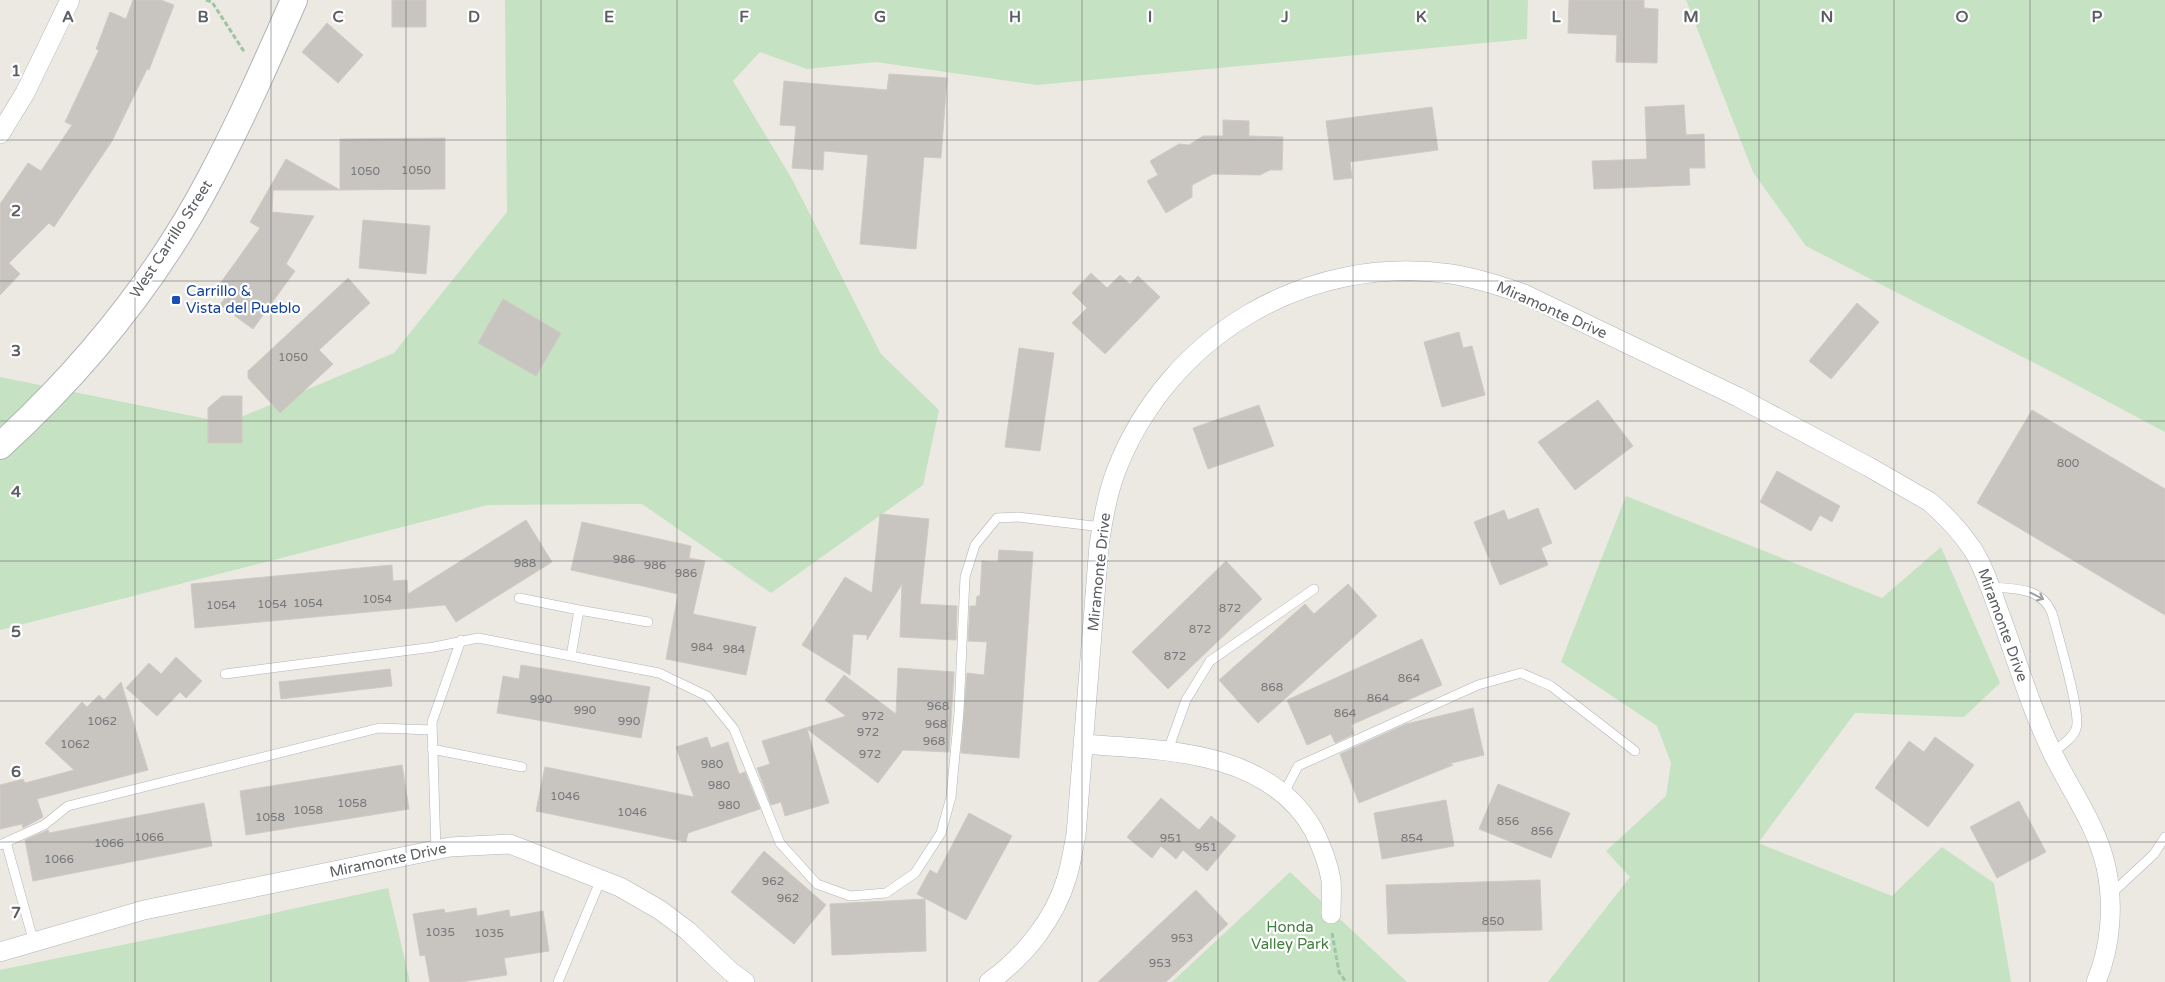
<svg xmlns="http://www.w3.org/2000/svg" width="2165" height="982" font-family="'Varela Round',sans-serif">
<rect width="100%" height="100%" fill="#ece9e3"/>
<path fill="#c5e2c2" d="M 505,0 L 1528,0 L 1527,39 L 1037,85 L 876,62 L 807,69 L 760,52 L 733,81 L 792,179 L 881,354 L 939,410 L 923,485 L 771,593 L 642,504 L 488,505 L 0,630 L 0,377 L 227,423 L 394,353 L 507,212 Z
M 1686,0 L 2165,0 L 2165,432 L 2054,373 L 1806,246 L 1753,172 Z
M 1626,496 L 1882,598 L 1941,547 L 2000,683 L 1964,717 L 1855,713 L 1758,843 L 1892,896 L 1942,847 L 1994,883 L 2011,982 L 1548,982 L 1630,877 L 1606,851 L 1666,796 L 1671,763 L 1657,726 L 1561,662 Z
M 1290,872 L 1407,982 L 1172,982 Z
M 388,888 L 410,982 L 0,982 L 0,970 L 219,925 Z"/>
<path fill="#c8c4c0" stroke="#d0cac2" d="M 133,0 L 161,0 L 174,5 L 149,70 L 147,69 L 112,141 L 54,227 L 49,223 L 9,263 L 20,274 L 0,295 L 0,204 L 28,163 L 41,171 L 72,125 L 65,122 L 99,50 L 96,49 L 110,12 L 126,19 Z
M 392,0 L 426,0 L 426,27 L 392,27 Z
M 1569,0 L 1644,0 L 1644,8 L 1658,9 L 1657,63 L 1616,62 L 1617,35 L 1568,33 Z
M 327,23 L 363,55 L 338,83 L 302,52 Z
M 889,74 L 947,78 L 941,158 L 924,157 L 916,249 L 860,244 L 868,155 L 824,151 L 823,170 L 792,168 L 796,126 L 780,125 L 784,81 L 887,90 Z
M 1684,105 L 1686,135 L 1704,134 L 1705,168 L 1689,168 L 1690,185 L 1594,189 L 1592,161 L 1647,159 L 1645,107 Z
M 1432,107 L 1438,150 L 1350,162 L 1352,178 L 1334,180 L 1326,121 Z
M 1223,120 L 1249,121 L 1249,136 L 1283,137 L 1282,170 L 1270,170 L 1260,175 L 1213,174 L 1192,185 L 1192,197 L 1166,213 L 1147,181 L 1158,175 L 1150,161 L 1179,144 L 1189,145 L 1203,136 L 1223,136 Z
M 445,138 L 445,189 L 340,190 L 340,139 Z
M 286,159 L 340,190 L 273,190 L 272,212 L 314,216 L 286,264 L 295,271 L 253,329 L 220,305 L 229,292 L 219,285 L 260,228 L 250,222 Z
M 363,220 L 430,226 L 426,274 L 359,268 Z
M 1091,273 L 1107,288 L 1120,275 L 1130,284 L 1138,276 L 1160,297 L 1105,354 L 1072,323 L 1087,308 L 1072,293 Z
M 348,278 L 370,303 L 319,350 L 333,364 L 280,413 L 248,378 L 248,371 Z
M 503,299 L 561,333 L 536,376 L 478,343 Z
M 1857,303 L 1879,322 L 1831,379 L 1809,361 Z
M 1459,332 L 1463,348 L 1472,346 L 1485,395 L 1442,407 L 1424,342 Z
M 1019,348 L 1054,353 L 1040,451 L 1005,447 Z
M 222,396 L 242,396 L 242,443 L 208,443 L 208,408 Z
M 1598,400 L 1633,446 L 1575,490 L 1538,442 Z
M 1259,405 L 1274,446 L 1208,469 L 1193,428 Z
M 2032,410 L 2165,489 L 2165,615 L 1977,503 Z
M 1777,471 L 1840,506 L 1832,522 L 1820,515 L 1811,531 L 1760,502 Z
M 1538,508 L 1552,543 L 1541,548 L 1548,565 L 1500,585 L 1474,522 L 1504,510 L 1508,520 Z
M 880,514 L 929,519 L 920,604 L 957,606 L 956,640 L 900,637 L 902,584 L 867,640 L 867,635 L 853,634 L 850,675 L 802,645 L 845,577 L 872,593 Z
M 526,520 L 552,562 L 456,622 L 445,605 L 195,628 L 191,584 L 392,565 L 393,581 L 407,580 L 408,594 Z
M 582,522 L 691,546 L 689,558 L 705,561 L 693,614 L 756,627 L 746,675 L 666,659 L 678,594 L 571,570 Z
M 999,550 L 1033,552 L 1019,758 L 961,753 L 967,673 L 984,675 L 987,642 L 968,641 L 970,606 L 976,606 L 977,596 L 980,596 L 982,561 L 998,562 Z
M 1226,561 L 1262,599 L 1168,689 L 1132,652 Z
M 1348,584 L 1377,616 L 1258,723 L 1219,680 L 1305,604 L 1314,614 Z
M 1422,639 L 1442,685 L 1351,725 L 1354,734 L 1335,743 L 1331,734 L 1307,745 L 1287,700 Z
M 176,657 L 202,681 L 186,698 L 180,692 L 157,716 L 126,688 L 149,663 L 161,674 Z
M 521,665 L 650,687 L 641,738 L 497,713 L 503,676 L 519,679 Z
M 898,668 L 954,672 L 949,752 L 903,750 L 878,783 L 807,729 L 829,803 L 785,816 L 781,802 L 771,805 L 757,768 L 770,764 L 762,741 L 846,716 L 825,700 L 844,675 L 896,714 Z
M 390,669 L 392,686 L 281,699 L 279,682 Z
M 121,682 L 148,770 L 37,799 L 43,817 L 23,828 L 22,824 L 0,829 L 0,785 L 23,779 L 25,783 L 74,770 L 45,743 L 82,702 L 87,707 L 99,695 L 104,700 Z
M 1473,708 L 1484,755 L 1448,764 L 1453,765 L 1359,803 L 1340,754 L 1406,724 Z
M 707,737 L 711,748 L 728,742 L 739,774 L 745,772 L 760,809 L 688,833 L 686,842 L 536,811 L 545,767 L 694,797 L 676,747 Z
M 1935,737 L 1974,765 L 1928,827 L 1875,788 L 1909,741 L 1924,752 Z
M 402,765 L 409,809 L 246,835 L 240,791 Z
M 1498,784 L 1570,813 L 1551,858 L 1479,829 Z
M 1161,798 L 1199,830 L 1211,816 L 1236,836 L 1207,871 L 1183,850 L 1176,859 L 1161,846 L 1152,858 L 1127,837 Z
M 1446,800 L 1454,846 L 1382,859 L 1374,813 Z
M 2019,801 L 2046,852 L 1997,878 L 1970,827 Z
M 204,803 L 212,846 L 33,881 L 25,840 L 48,830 L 49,833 Z
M 969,813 L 1012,836 L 966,920 L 917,894 L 930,870 L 937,874 Z
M 764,851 L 826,905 L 794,944 L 731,892 Z
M 1540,880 L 1542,930 L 1388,934 L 1386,885 Z
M 1196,890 L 1228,924 L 1166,982 L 1098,982 Z
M 925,899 L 926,951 L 832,955 L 830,904 Z
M 476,908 L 477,916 L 509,910 L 510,917 L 543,911 L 549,951 L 504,958 L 507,975 L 461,982 L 430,982 L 425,955 L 420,956 L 413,914 L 444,909 L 445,913 Z"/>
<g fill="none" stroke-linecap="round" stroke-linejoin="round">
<g stroke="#b0b4b7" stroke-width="10">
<path id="lane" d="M 1990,587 C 2015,589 2041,587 2052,613 C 2057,632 2082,715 2076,729 C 2073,738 2060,747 2052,753
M 519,598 L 579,610
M 571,656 L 579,610 L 648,622
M 225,674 L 434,647 L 478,638 L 659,673 L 707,696 L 734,729 L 780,843 L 817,884 L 850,896 L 886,893 L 915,873 L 941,833 L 951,797 L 959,712 L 965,577 L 975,545 L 997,518 L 1018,517 L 1102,527
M 432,749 L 522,767
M 1168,750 L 1186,700 L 1210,661 L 1314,589
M 1284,793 L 1298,766 L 1478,685 L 1521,673 L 1551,686 L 1635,751
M 6,842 L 34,943
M 0,845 L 44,825 L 68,806 L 379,728 L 432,730
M 436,850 L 432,722 L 461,640
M 2110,895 L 2154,854 L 2165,837
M 558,982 L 601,879"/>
</g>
<g stroke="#b0b4b7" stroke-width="20">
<path id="street" d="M 0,134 L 25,93 L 70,0
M 1083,744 C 1164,750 1267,750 1313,829 C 1321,845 1328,862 1331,880 C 1332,891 1331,903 1331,914
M 0,952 L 144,910 L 450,847 L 510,844 L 620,887 L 660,910 L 688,931 L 730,971 L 745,982
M 989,982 C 1024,957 1055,919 1067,877 C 1071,864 1073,849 1076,835 L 1099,545 C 1103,520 1107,495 1116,471 C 1168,336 1307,253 1451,274 C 1476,278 1501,286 1524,294 L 1738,397 L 1869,467 L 1930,502 C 1946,516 1961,532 1973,550 C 1986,571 1993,596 2002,620 C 2018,664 2032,711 2053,754 C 2071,791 2097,826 2106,867 C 2114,904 2111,947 2096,982"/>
</g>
<g stroke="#b0b3b7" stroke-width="28">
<path id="secondary" d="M 0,446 C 84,369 159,277 212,175 C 242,118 268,59 294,0"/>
</g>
<path stroke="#9dc4a4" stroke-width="3" stroke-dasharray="5 2.5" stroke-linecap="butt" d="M 206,0 L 212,2 L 245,53
M 1332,933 L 1339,972 L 1346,982"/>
<use href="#lane" stroke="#fff" stroke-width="9"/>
<use href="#street" stroke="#fff" stroke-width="19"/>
<use href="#secondary" stroke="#fff" stroke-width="26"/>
</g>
<defs><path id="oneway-shaft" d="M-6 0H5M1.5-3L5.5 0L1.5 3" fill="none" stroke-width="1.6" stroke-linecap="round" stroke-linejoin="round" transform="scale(1.25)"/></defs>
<use stroke="#9d9fa1" href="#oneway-shaft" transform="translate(2037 596) rotate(27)"/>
<path fill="none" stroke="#5b5f62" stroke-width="1" stroke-opacity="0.55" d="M 135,0 L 135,982M 271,0 L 271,982M 406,0 L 406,982M 541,0 L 541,982M 677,0 L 677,982M 812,0 L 812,982M 947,0 L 947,982M 1082,0 L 1082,982M 1218,0 L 1218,982M 1353,0 L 1353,982M 1488,0 L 1488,982M 1624,0 L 1624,982M 1759,0 L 1759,982M 1894,0 L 1894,982M 2030,0 L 2030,982M 0,140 L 2165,140M 0,281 L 2165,281M 0,421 L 2165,421M 0,561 L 2165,561M 0,701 L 2165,701M 0,842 L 2165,842"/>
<rect fill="#1a4fb4" stroke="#fff" stroke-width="2" x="171" y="295" width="10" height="10" rx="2.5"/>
<g text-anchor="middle" stroke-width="4.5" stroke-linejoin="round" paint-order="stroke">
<g font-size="12" fill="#76787a">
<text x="416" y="174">1050</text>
<text x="365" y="175">1050</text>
<text x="293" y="361">1050</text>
<text x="2068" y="467">800</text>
<text x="624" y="563">986</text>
<text x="525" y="567">988</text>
<text x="655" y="569">986</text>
<text x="686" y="577">986</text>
<text x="377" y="603">1054</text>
<text x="308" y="607">1054</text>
<text x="272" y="608">1054</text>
<text x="221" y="609">1054</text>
<text x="1230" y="612">872</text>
<text x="1200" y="633">872</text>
<text x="702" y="651">984</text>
<text x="734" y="653">984</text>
<text x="1175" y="660">872</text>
<text x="1409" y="682">864</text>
<text x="1272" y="691">868</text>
<text x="1378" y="702">864</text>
<text x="541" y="703">990</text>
<text x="938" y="710">968</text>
<text x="585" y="714">990</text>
<text x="1345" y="717">864</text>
<text x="873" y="720">972</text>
<text x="102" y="725">1062</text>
<text x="629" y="725">990</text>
<text x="936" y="728">968</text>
<text x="868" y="736">972</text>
<text x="934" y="745">968</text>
<text x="75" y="748">1062</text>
<text x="870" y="758">972</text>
<text x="712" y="768">980</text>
<text x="719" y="789">980</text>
<text x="565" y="800">1046</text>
<text x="352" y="807">1058</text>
<text x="729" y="809">980</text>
<text x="308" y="814">1058</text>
<text x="632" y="816">1046</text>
<text x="270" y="821">1058</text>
<text x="1508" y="825">856</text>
<text x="1542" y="835">856</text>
<text x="149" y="841">1066</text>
<text x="1171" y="842">951</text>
<text x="1412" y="842">854</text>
<text x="109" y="847">1066</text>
<text x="1206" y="851">951</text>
<text x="59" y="863">1066</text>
<text x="773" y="885">962</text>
<text x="788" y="902">962</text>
<text x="1493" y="925">850</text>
<text x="440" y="936">1035</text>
<text x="489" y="937">1035</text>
<text x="1182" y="942">953</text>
<text x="1160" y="967">953</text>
</g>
<g font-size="15" fill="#5b5f62" stroke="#fff">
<text transform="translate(171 239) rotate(-57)" y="5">West Carrillo Street</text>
<text transform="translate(1552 310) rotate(24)" y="5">Miramonte Drive</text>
<text transform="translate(1099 572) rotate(-84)" y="5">Miramonte Drive</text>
<text transform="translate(2003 625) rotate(70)" y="5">Miramonte Drive</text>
<text transform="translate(388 860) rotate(-12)" y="5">Miramonte Drive</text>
</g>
<g font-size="15" fill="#164399" stroke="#fff" text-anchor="start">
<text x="186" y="296">Carrillo &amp;<tspan x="186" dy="17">Vista del Pueblo</tspan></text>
</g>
<g font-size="15" fill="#41803d" stroke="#fff">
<text x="1290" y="932">Honda<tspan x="1290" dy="17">Valley Park</tspan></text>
</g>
</g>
<g font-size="16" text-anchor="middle" font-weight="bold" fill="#5b5f62" stroke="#fff" stroke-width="4.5" stroke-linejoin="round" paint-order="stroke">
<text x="68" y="22">A</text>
<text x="203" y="22">B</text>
<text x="338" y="22">C</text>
<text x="474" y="22">D</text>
<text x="609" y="22">E</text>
<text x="744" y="22">F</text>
<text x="880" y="22">G</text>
<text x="1015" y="22">H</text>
<text x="1150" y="22">I</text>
<text x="1285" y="22">J</text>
<text x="1421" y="22">K</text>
<text x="1556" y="22">L</text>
<text x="1691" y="22">M</text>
<text x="1827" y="22">N</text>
<text x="1962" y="22">O</text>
<text x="2097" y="22">P</text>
<text x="16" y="76">1</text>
<text x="16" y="216">2</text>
<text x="16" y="356">3</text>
<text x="16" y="497">4</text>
<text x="16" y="637">5</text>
<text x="16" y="777">6</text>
<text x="16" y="918">7</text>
</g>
</svg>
